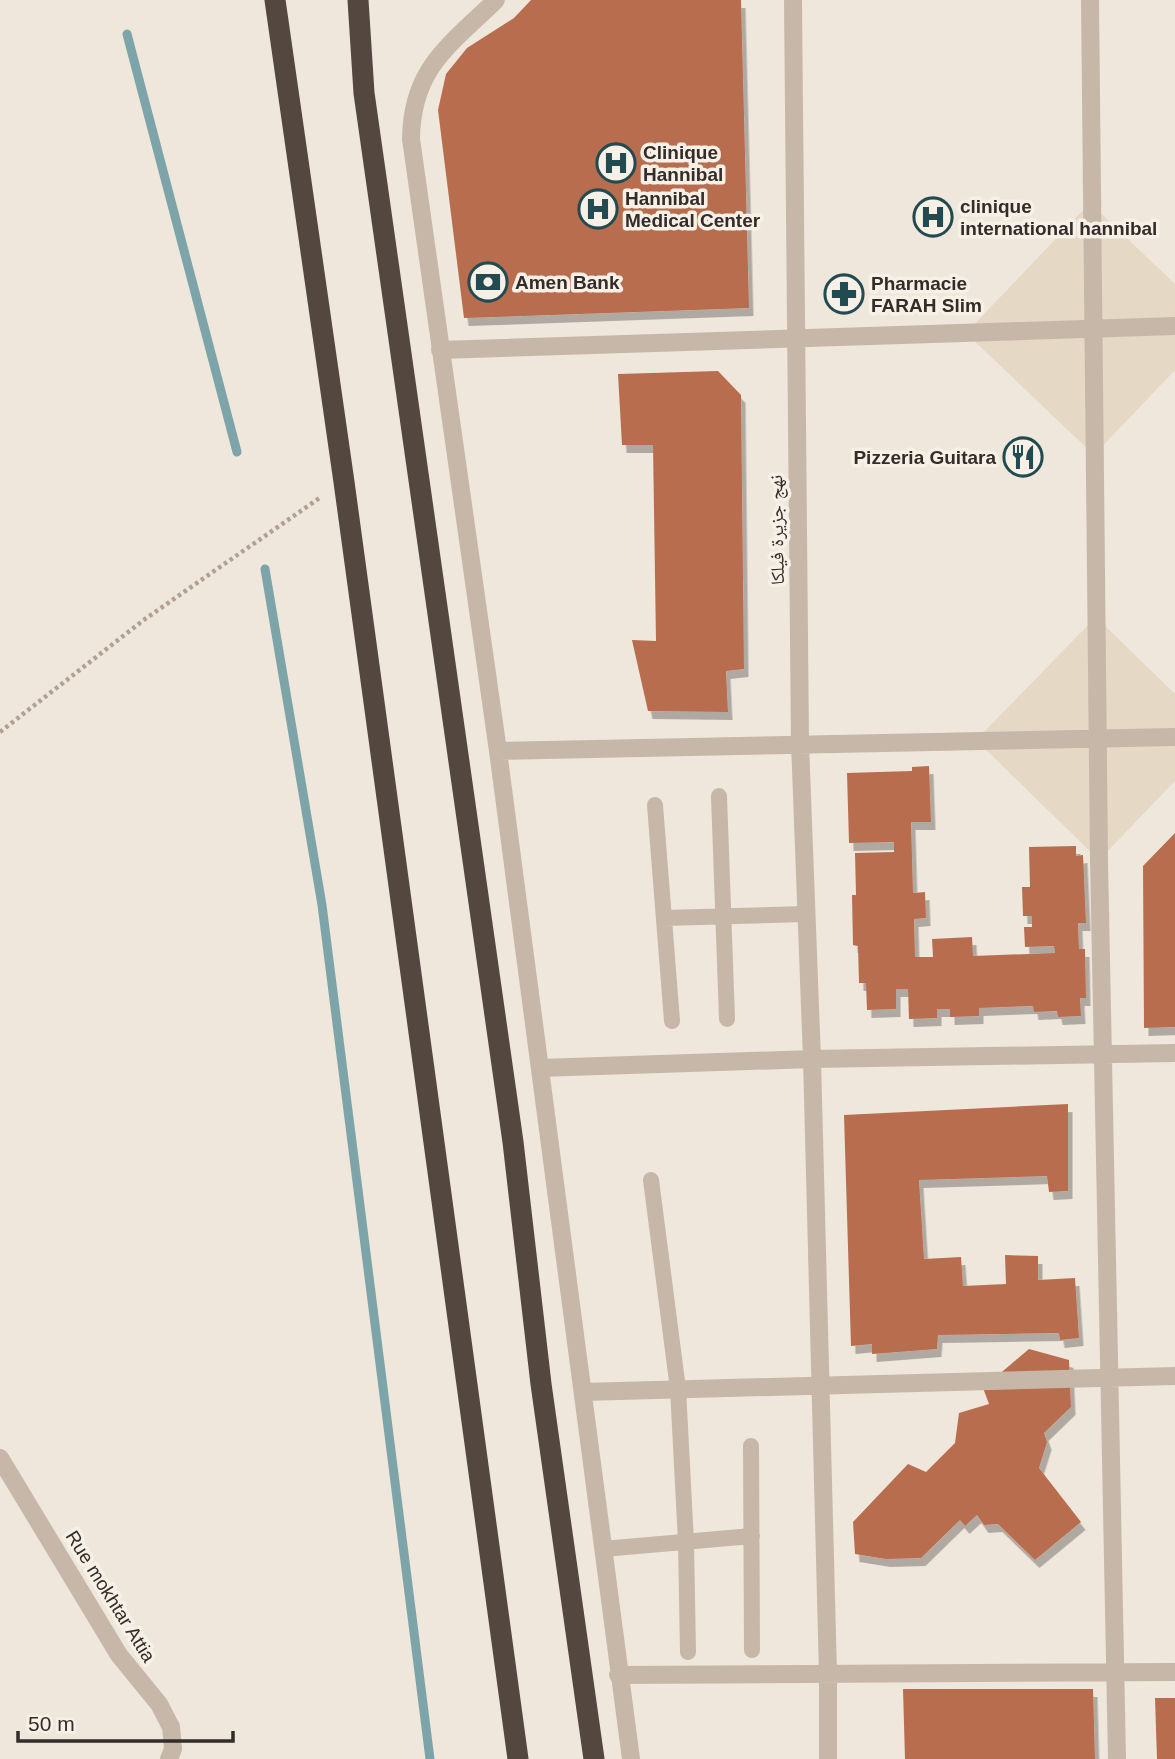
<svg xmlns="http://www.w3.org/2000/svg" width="1175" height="1759" font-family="Helvetica,'Noto Naskh Arabic',sans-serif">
<defs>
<filter id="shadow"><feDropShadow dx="4.5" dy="8" stdDeviation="0" flood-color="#0004"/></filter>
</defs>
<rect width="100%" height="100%" fill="#efe7db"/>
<path fill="#e5d8c4" d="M 1090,203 L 1175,284 L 1175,370 L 1094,455 L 966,333 Z
M 1096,617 L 1175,694 L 1175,781 L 1099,860 L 976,740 Z"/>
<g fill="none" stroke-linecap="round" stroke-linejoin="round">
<path stroke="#7da5a9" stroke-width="9" d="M 127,34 L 237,452
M 265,569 L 322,905 L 430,1759"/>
</g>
<path fill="#b96d4f" filter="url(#shadow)" d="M 531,0 L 741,0 L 749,308 L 464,318 L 438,110 L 446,74 L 467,48 L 514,18 Z
M 718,371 L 741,395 L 744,669 L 726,671 L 728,712 L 648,711 L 632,640 L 656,641 L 653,445 L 622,445 L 618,374 Z
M 929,766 L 931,822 L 911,822 L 913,893 L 925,892 L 926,918 L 914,919 L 915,957 L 933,957 L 932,939 L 972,937 L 973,956 L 1055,953 L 1054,946 L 1025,947 L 1024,927 L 1032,927 L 1032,916 L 1023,916 L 1022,887 L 1030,887 L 1029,847 L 1076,846 L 1076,856 L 1083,855 L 1086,923 L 1078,923 L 1079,949 L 1085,949 L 1086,998 L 1080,998 L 1081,1016 L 1058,1017 L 1057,1011 L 1034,1012 L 1033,1006 L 979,1008 L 979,1016 L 950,1017 L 950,1009 L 937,1009 L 937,1018 L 909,1019 L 908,989 L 896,989 L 896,1009 L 867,1010 L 866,983 L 859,983 L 858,946 L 853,945 L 852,895 L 856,895 L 855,853 L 894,852 L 894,842 L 849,843 L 847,773 L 912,771 L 912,767 Z
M 1175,833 L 1175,1027 L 1144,1028 L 1143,866 Z
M 1068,1104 L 1068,1191 L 1049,1192 L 1047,1176 L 919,1180 L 924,1259 L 961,1257 L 963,1286 L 1006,1284 L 1005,1255 L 1038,1256 L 1038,1280 L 1075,1278 L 1079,1338 L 1060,1340 L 1059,1333 L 938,1335 L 937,1349 L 872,1354 L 872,1344 L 851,1346 L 844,1115 Z
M 1029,1349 L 1069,1360 L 1071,1407 L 1044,1433 L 1047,1442 L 1039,1468 L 1081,1522 L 1035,1560 L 998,1524 L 984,1525 L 977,1515 L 965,1526 L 960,1520 L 921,1558 L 886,1559 L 855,1554 L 853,1522 L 908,1464 L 926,1472 L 955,1443 L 959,1413 L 989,1404 L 983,1388 Z
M 903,1689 L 1093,1689 L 1095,1759 L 905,1759 Z
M 1155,1698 L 1175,1698 L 1175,1759 L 1157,1759 Z"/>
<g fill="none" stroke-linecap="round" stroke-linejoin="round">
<path stroke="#b1a193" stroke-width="4.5" stroke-dasharray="3.5 3.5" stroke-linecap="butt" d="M 0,732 L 145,619 L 321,497"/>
<path stroke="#c6b7a9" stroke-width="16" d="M 719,796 L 727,1019
M 655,805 L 672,1021
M 664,918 L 806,914
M 651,1180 L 678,1389 L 686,1542 L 688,1652
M 751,1446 L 752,1650
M 603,1549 L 752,1536"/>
<path stroke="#c6b7a9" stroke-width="18" d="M 496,0 C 449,46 412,68 411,139 L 498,751 L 631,1759
M 793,0 L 800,743 L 812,1059 L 828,1674 L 828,1759
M 1090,0 L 1099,860 L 1117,1759
M 440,350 L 1175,326
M 498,751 L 1175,737
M 540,1068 L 812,1059 L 1175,1053
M 583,1392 L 1175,1376
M 0,1458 L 119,1655 L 159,1704 L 171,1727 L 173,1749 L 169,1759
M 618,1675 L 1175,1672"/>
<path stroke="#534740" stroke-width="21" d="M 275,0 L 344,482 L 518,1759
M 358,0 L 364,93 L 513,1142 L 541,1384 L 594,1759"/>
</g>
<defs>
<g id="hospital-ring" transform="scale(2.0125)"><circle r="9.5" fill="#f7f0e7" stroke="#224b51" stroke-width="1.5"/><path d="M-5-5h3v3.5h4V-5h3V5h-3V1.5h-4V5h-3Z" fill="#224b51"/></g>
<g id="bank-ring" transform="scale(2.0125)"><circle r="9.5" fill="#f7f0e7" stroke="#224b51" stroke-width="1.5"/><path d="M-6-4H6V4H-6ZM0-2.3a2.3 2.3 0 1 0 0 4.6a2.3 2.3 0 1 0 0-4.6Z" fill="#224b51"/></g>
<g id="pharmacy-ring" transform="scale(2.0125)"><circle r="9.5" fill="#f7f0e7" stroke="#224b51" stroke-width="1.5"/><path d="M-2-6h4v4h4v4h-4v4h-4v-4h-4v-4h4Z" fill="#224b51"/></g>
<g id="restaurant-ring" transform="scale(2.0125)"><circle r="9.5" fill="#f7f0e7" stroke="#224b51" stroke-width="1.5"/><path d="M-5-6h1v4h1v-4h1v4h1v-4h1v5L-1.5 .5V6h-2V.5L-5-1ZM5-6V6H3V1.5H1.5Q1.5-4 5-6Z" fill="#224b51"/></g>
</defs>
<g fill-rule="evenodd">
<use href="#hospital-ring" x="616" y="163"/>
<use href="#hospital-ring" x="598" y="209"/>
<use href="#hospital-ring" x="933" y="217"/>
<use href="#bank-ring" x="488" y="282"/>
<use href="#pharmacy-ring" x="844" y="294"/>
<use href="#restaurant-ring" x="1023" y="457"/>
</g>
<g text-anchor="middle" stroke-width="7" stroke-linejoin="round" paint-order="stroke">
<g font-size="19" font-weight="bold" fill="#332c28" stroke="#f7f0e7" text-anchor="start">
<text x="643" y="159">Clinique<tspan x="643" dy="22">Hannibal</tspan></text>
<text x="625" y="205">Hannibal<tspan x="625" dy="22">Medical Center</tspan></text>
<text x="960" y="213">clinique<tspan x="960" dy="22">international hannibal</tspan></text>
<text x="515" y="289">Amen Bank</text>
<text x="871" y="290">Pharmacie<tspan x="871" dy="22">FARAH Slim</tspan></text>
<text x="996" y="464" text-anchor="end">Pizzeria Guitara</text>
</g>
<g font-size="19" fill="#332c28" stroke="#f7f0e7">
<text transform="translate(776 530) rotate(-91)" y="7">نهج جزيرة فيلكا</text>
<text transform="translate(111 1596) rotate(58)" y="7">Rue mokhtar Attia</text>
</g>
</g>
<path d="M18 1731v10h215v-10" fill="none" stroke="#332c28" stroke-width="3.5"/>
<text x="28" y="1731" font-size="21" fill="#332c28" stroke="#f7f0e7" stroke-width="5" paint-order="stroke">50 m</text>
</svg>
